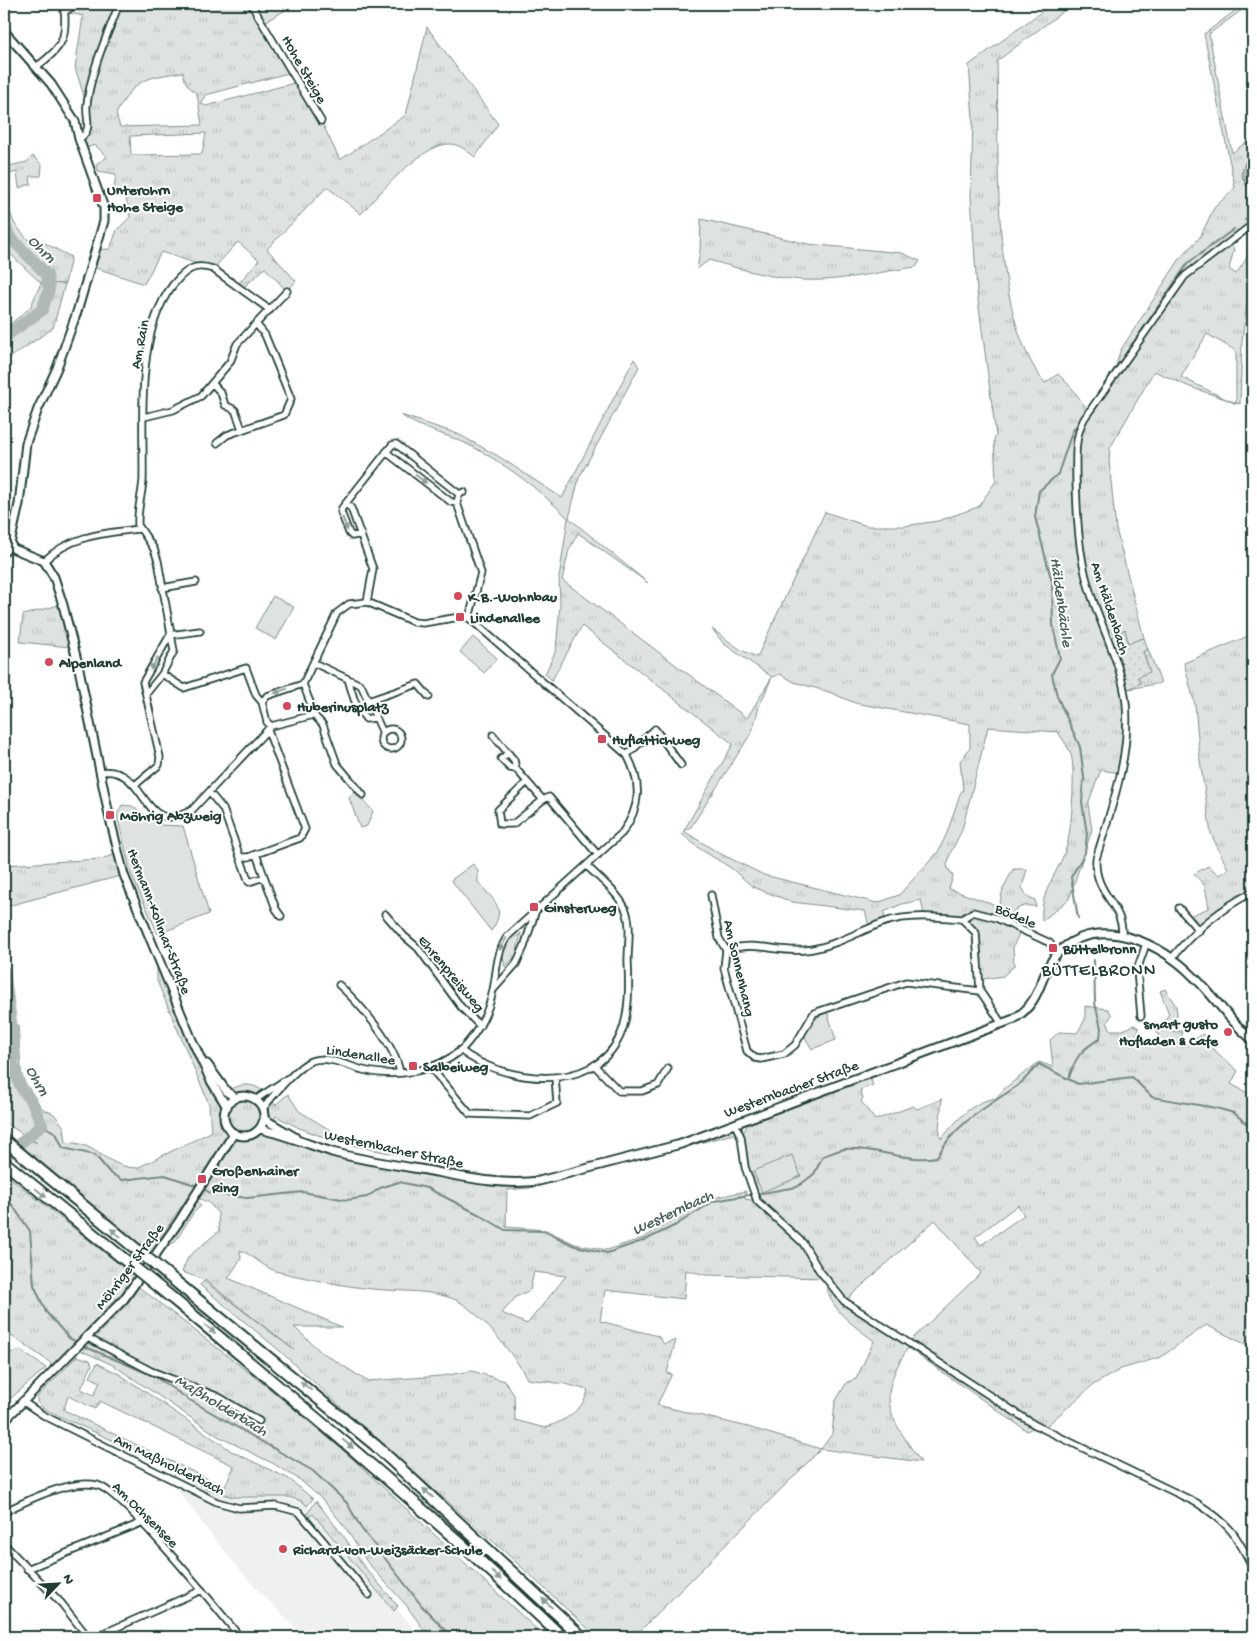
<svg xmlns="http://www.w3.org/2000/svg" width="1257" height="1641" font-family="'Gochi Hand',sans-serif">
<defs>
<pattern id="grass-tufts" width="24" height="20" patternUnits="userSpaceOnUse" patternTransform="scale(1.25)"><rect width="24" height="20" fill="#dee3e2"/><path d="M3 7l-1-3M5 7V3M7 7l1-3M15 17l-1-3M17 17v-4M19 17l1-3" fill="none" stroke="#bec4c2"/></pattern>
<pattern id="forest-crowns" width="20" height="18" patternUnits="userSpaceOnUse" patternTransform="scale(1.25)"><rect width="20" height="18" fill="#dee3e2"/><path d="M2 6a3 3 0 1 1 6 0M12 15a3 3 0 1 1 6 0" fill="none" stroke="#bec4c2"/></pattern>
<pattern id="garden-dots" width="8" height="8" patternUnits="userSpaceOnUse" patternTransform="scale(1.25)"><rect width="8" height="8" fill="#dee3e2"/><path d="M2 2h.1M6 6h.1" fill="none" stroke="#bec4c2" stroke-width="1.8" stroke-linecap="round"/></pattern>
<pattern id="water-waves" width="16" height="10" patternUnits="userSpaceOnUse" patternTransform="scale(1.25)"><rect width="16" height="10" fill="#afbab7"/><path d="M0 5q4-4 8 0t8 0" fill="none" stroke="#8e9896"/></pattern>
</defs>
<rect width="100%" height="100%" fill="#fff"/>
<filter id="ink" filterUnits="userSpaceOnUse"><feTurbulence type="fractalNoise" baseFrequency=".02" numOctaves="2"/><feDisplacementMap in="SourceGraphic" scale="10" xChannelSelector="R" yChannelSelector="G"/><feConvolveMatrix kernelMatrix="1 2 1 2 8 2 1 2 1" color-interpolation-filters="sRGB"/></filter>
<g filter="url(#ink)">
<path fill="#eef1f0" d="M 183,1474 L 233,1497 L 289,1497 L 302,1501 L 321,1519 L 421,1637 L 305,1637 L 254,1586 L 216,1541 L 176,1488 Z"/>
<path fill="url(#grass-tufts)" stroke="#7e908b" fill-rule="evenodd" d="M 93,4 L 296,4 L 263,23 L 292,72 L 206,95 L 200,103 L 206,106 L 298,82 L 321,121 L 340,160 L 406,115 L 427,27 L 498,124 L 475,157 C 467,151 458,143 448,144 C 420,146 379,194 361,214 L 327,187 L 267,249 L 296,281 L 287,291 L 265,268 L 243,288 L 238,284 L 259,260 L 238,242 L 213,269 L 161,252 L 144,284 L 90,266 L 94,250 L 110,249 L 117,230 L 130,217 L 124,190 L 114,190 L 116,174 L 98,171 L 96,164 L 107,157 L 95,145 L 83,149 L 79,139 L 86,134 L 87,105 L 75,68 L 83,16 L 64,12 L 76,5 L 90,9 ZM 183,72 C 184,82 189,88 197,94 L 202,125 L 120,127 L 116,114 C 135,78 145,78 183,72 ZM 206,133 L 202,154 L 131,155 L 130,136 Z
M 1052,4 L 1073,4 L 997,61 C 1000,150 988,313 1045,383 L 1058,374 L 1072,388 L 1087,409 L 1116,366 L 1120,351 L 1181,257 L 1200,237 L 1214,208 L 1235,188 L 1204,34 L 1244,4 L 1250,4 L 1209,34 L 1232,153 L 1253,137 L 1253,151 L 1246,160 L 1246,185 L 1253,190 L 1253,234 L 1247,229 L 1230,242 L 1234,249 L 1229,269 L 1236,274 L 1253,249 L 1253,285 L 1248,295 L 1242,341 L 1240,404 L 1190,387 L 1154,371 L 1110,448 L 1109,462 L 1116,529 L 1144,638 L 1128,644 L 1125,629 L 1119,674 L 1127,717 L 1120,773 L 1101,770 L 1088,804 L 1092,830 L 1069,899 L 1042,921 C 1040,893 1054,879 1064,854 C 1072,837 1075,777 1072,759 C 1071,750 1062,739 1058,732 L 988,727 L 962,830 L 950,854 L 947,866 L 953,876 L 949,889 L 999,906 L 1003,889 L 1013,869 L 1027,869 L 1022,888 L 1027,896 L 1035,900 L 1036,907 C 1022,903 1012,910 1005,922 L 1021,929 L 1013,947 L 1014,966 L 1003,976 L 978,980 L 976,933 L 962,919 L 925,919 L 921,900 L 902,904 L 884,912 L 885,922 L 870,929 L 865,911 L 792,902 L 753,887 L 731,868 L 700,849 L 682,834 L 733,744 L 582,626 L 552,680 L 545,674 L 556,650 L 560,605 L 559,578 L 568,518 C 539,489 502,461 465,443 C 443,433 420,429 401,415 L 458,434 L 498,456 L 562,498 L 634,359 L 639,367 L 579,478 L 569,518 L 648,583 L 578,533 L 569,550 L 562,580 L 747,718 L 772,677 L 724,644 L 712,629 L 741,650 L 757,657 L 825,512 L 867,526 L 904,526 L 938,521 L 978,507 L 996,481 L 994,439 L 996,436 L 977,292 L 971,196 L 973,119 L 969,65 ZM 1207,334 L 1236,351 L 1236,404 L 1181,377 ZM 780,674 L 794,682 L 829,692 L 855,703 L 970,724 L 970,748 L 960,761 L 963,790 L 960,794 L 947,833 L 938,852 L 899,895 L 877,903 L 764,875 L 717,852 L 684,831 L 691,827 L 752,732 L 759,707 L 772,677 Z
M 33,156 L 42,165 L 41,176 L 30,176 L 31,184 L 19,188 L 17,172 L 5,175 L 4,181 L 4,167 L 27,162 Z
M 4,195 L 14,223 L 28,240 L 41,241 L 71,257 L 65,284 L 41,283 L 4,248 Z
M 701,219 L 808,244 L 902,253 L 920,261 L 916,267 C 876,272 832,284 792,279 C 764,276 737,268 709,260 L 697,269 L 700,252 Z
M 59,605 L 70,647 L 20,642 L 23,615 Z
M 1253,634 L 1253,892 L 1236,900 L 1199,931 L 1187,917 L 1209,908 L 1205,886 L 1194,874 L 1208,866 L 1219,875 L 1228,869 L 1211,834 L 1200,760 L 1195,705 L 1184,663 Z
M 1148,649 L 1161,683 L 1129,689 L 1140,683 L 1137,677 L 1143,652 Z
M 118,854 L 124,875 L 4,907 L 4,865 L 100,859 Z
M 521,933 L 516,956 L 505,967 L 502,952 L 507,943 Z
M 157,955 L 192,1040 L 228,1106 L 235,1099 L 227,1092 C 239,1083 254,1082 265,1093 L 278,1083 L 270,1098 L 275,1105 L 288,1094 L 299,1111 L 335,1133 L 370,1142 L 403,1156 L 337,1142 L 299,1128 L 276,1116 L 272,1125 L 297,1139 L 332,1152 L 519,1184 L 635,1158 L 743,1120 L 742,1135 L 749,1122 L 870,1077 L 873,1085 L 860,1090 L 863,1098 L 861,1101 L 875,1120 L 913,1106 L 917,1109 L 942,1099 L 939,1128 L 941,1139 C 958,1120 970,1102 996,1098 L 1005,1088 L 1039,1062 L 1053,1067 L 1050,1040 L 1059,1032 L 1077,1033 L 1085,1020 L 1085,1006 L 1108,1009 L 1112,1015 L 1107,1022 L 1111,1030 L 1123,1030 L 1134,1025 L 1139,1028 L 1135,1041 L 1161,1046 L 1157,1031 L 1169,1014 L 1160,991 L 1165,989 L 1176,1006 L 1177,1014 L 1171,1031 L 1182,1031 L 1182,1040 L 1177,1044 L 1182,1047 L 1203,1034 L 1213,1049 L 1238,1071 L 1231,1084 L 1253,1096 L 1253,1348 L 1206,1325 L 1161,1357 L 1121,1369 L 1093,1385 L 1043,1429 L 1035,1426 L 1027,1431 L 908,1348 C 875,1399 889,1416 921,1462 L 821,1449 L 634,1637 L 597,1637 L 504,1551 L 379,1442 L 280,1351 L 200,1285 L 204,1281 L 294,1350 L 205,1280 L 182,1272 L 188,1257 L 219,1231 L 218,1213 L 208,1202 L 195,1197 L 201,1206 L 194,1212 L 175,1242 L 159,1250 L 194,1196 L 189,1195 L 150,1253 L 86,1209 L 22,1149 L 26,1138 L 37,1143 L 4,1122 L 4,1038 L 12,1023 L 18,1026 L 22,1081 L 43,1109 L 54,1114 L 64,1127 L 66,1142 C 72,1143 80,1143 86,1146 C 103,1154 116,1168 137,1168 L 211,1132 L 209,1104 L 157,981 ZM 737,1133 L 757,1201 L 745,1199 L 746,1191 L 713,1198 L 643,1238 L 607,1250 L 575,1244 L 546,1230 L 506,1227 L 507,1190 L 530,1188 ZM 1018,1205 L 1024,1215 L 981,1245 L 975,1237 ZM 935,1220 L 981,1273 L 910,1341 L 845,1301 ZM 240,1250 C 253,1255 265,1269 279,1272 C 310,1279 342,1286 373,1289 C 400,1292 431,1289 456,1300 C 478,1310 517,1358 527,1379 L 565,1384 L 588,1390 C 584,1411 563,1421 545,1428 L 515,1420 L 514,1395 L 505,1381 L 472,1371 L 442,1376 L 367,1381 L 320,1351 L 294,1327 L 342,1327 L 228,1278 L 241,1259 ZM 686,1270 L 706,1275 L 825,1278 C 829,1311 850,1322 874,1341 L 856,1379 L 847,1382 L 835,1402 L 832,1434 L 821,1449 L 748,1427 L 657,1405 L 672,1374 L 667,1373 L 676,1340 L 664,1344 L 658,1336 L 600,1321 L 605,1290 L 684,1299 ZM 534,1272 L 566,1276 L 527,1324 L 502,1313 L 516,1297 L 530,1290 Z
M 4,1173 L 134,1276 L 121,1294 L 50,1367 L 51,1363 L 4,1331 Z
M 139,1287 L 270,1389 L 344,1451 L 545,1637 L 429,1637 L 406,1605 L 367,1562 L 345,1527 L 323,1500 L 300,1480 L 274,1464 L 218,1436 L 113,1365 L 82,1351 L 128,1303 Z
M 20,1350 L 46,1368 L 4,1404 L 4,1355 Z
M 77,1356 L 90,1360 L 92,1365 L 81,1389 L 94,1395 L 100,1382 L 90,1377 L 97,1363 L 121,1375 L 233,1452 L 289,1479 L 313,1499 L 307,1506 L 302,1501 L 289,1497 L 233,1497 L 208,1489 L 138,1452 L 44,1409 L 37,1402 L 37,1397 ZM 68,1396 L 95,1409 L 100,1401 L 234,1466 L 225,1487 L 64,1410 Z
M 316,1501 L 345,1538 L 362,1564 L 398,1606 L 394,1611 L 313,1514 L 308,1517 L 306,1516 Z"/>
<path fill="url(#forest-crowns)" stroke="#7e908b" d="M 41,283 L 65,284 L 53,328 L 4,362 L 4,329 L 30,308 Z"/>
<path fill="#dee3e2" stroke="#7e908b" d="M 273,596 L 294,607 L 276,640 L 255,628 Z
M 473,637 L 497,658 L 484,673 L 460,652 Z
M 354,791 L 373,811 L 367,826 L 360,828 L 349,798 Z
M 122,805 L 132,806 L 160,825 L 183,826 L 209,914 L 158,934 L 131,874 L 117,815 Z
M 473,864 L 478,871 L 478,882 C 493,900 508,908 491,931 L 451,880 Z
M 827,1011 L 836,1040 L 812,1049 L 804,1036 L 811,1022 Z
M 792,1155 L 801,1176 L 762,1192 L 753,1171 Z"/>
<path fill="url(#garden-dots)" stroke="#7e908b" d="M 1125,629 L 1128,643 L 1144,638 L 1148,649 L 1143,652 L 1150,672 L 1138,677 L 1141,683 L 1129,689 L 1119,674 L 1107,640 Z"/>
<path fill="url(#water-waves)" stroke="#758883" d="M 1253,151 L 1253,190 L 1246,185 L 1241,174 L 1246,160 Z"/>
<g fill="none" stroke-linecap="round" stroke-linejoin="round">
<path stroke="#758883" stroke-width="2" d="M 1245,220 L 1253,214
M 1078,918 L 1071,877 L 1085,853 L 1087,834 L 1082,802 L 1084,777 L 1080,747 L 1057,696 L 1052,674 L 1060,658 L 1053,625 L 1052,582 L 1035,517 L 1039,491 L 1058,474 L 1072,432 L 1188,263 L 1234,229
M 1069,1078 C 1075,1058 1081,1049 1100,1039 L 1101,1028 L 1095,1003 L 1094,960
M 42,1125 L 56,1133 L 63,1148 L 95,1155 L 110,1173 L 122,1180 L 165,1175 L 198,1186
M 202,1188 L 210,1193 L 247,1198 L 303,1192 L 347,1200 L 367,1197 L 380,1188 L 399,1182 L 427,1188 L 480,1215 L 505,1230 L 544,1231 L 575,1246 L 607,1253 L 645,1240 L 676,1225 L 714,1201 L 797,1187 L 814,1174 L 823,1156 C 830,1154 838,1150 845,1149 C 877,1147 907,1163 937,1157 C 955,1123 987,1107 1017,1086 C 1025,1080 1032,1071 1039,1064 L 1078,1084 L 1132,1077 L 1152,1097 L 1216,1108 L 1234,1113 L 1253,1129
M 4,1193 L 30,1231 L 34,1285 L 46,1312 L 69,1338 L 77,1342
M 81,1345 L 154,1376 L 188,1399 L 313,1471 L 347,1503 L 361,1528 L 387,1561 L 422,1606 L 452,1637"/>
<path stroke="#afbab7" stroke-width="12" d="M 4,223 L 10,237 L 47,275 L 49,290 L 42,310 L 4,337
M 4,971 L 14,1043 L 13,1065 L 20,1085 L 33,1104 L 42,1125 L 4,1157"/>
<g stroke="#1f3d34" stroke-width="9">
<path id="minor" d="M 251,4 L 321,121
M 64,12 L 77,4
M 36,67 C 64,47 67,38 64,4
M 79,139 C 94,129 85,119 87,104 C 91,70 107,36 119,4
M 213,384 L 221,393 L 225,405 L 235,410 L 242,429
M 144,417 L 173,410 L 201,396 L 230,362 L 237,344 L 287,291
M 217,443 L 227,435 L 284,415 L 291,399 L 265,335 L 257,325
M 386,452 L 451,502 L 457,503
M 464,492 L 459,494 L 457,503 L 481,573 L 469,618
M 347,505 L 351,508 L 373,569 L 367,602
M 361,534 L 352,536 L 349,533 L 341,512 L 342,508 L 392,445 L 396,444 L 459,494
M 4,553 L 11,546
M 44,561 C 71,535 105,533 139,529
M 162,588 L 196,582
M 170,635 L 200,631
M 314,663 L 361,685 L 383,733
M 162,674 L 184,688 L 246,668 L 256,695 L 262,702
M 348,679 L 354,699 L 360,711 L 366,719 L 375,718
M 146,694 L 162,674 L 174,651 L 158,561 L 154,549 L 138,525 C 137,510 142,495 143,480 C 144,419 134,324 179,278 C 190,267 198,264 213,269 L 270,310
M 368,701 L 418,684 L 429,697
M 262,702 L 267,696 L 303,684
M 262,702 L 267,722 L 271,726
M 312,713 L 323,725 L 337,764 L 363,795
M381 739a10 10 0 1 1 20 0a10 10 0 1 1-20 0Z
M 493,735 L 514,760 L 516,769 L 543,800 L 549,797 L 598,855
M 508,753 L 501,759 L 510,768 L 516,769
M 627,755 L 655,729 L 681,765
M 100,772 C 151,765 138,840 192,810 L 271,726 L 310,716 L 313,710 L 303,684
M 527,782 L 498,810 L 500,824 L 513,824 L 543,800
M 135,785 L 159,765 L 160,757 L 143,682 L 170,635
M 209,792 L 223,809 L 240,857 L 248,857 L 300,838 L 305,829 L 268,731
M 256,854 L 276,909 L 281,916
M 240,857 L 249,882 L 264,877
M 711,895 L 719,938 L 726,950 L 724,968 L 747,1051 L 755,1058 L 761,1059 L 784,1054 L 795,1045 L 814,1013 L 906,982 L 980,991
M 1179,908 L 1199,931
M 385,914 L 404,936 L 418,948 L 461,1007 L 480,1026
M 962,919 L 973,912 L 996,918 L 1050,943 L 1055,954
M 1122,936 C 1124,904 1094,895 1096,859 C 1111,809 1131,756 1126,703 C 1122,664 1100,625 1089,588 C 1078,553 1077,515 1076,479 C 1076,458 1074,438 1084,419 L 1185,276 L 1253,224
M 726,950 C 758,940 775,953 806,950 C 834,947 859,931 885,922 C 908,914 938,917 962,919 L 976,933 L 980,991 L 1002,1024
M 1172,958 C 1193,931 1223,907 1253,892
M 339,985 C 360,1004 395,1044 400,1073
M 494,989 L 516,964 L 524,947 L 535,913
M 1141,1016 L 1137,970 L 1146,944
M 460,1050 C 502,1083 594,1095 620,1036 C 630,1014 629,984 628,961 C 628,944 632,924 625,908 C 617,892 599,878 587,866
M 594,1065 L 619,1091 L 642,1091 L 658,1085 L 668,1068
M 430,1067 L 470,1114 L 530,1116 L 557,1103 L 555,1077
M 255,1100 L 288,1078
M 263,1109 C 272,1096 297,1067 311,1061 C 327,1055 348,1066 363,1070 C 394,1078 436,1072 461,1050 C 477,1034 489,1012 493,990 C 497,972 496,952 508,936 L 622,833 C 641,807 642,783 627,755 L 469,618 L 460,617 L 423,623 L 414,622 L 367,602 L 349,604 L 337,613 L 303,684
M 735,1124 L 741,1137 L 745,1167 L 757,1201 L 803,1243 L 819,1270 L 844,1301 L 1035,1425 L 1197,1503 C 1230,1524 1236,1534 1253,1568
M 88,1338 L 151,1371 L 219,1397 L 259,1421
M 22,1401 L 43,1415 L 217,1502 L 239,1508 L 276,1506 L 299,1512 L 369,1595
M 4,1512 C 28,1500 70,1479 97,1485 C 121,1490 220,1612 240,1637
M 4,1544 L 62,1604 L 88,1637
M 27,1569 L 141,1523
M 95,1637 L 202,1590"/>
</g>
<g stroke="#1f3d34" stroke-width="11">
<path id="tertiary" d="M 4,31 L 51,84 L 75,121 L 79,139 L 104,208 L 104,221 L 77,312 L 57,368 L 38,409 L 26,443 L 19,504 L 10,544 L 14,549 L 44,561 L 54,577 L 63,605 L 78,664 L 109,815 L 124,875 L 192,1040 L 211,1081 L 227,1107
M 207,1064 L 227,1092 L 236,1098
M224 1116a20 20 0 1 1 40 0a20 20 0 1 1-40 0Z
M 264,1119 L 295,1137
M 260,1129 C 285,1135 308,1144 332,1152 C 362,1160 395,1165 426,1170 C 463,1177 501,1186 539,1181 L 681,1144 L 1014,1019 C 1046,999 1038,968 1063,948 C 1103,916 1162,944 1193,976 C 1215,996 1229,1022 1253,1040
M 4,1421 L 124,1299 L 178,1223 L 234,1133"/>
</g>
<g stroke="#1f3d34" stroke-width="14">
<path id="motorway" d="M 4,1140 L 46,1175
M 181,1286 L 375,1445 L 582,1637
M 172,1298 C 305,1408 437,1518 562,1637"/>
</g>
<use href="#minor" stroke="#fff" stroke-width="5.5"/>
<use href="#tertiary" stroke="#fff" stroke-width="7"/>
<use href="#motorway" stroke="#fff" stroke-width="10"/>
<g stroke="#1f3d34" stroke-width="14" stroke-linecap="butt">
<path id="motorway-bridge" d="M 4,1162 L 172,1298
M 46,1175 L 181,1286"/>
</g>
<use href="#motorway-bridge" stroke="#fff" stroke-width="10"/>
</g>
<defs><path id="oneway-solid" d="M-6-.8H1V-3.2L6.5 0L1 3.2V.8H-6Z" transform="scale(1.25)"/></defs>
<g fill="#8f9e9a">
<use href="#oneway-solid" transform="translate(421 479) rotate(37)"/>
<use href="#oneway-solid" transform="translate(345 524) rotate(70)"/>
<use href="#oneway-solid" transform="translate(154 664) rotate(122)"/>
<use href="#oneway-solid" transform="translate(281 691) rotate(160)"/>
<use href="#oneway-solid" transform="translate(503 944) rotate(118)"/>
<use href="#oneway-solid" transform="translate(41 1193) rotate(39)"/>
<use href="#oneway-solid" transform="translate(116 1233) rotate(-141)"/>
<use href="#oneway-solid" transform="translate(210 1329) rotate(40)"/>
<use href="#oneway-solid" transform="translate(306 1386) rotate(-140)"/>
<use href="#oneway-solid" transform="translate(348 1444) rotate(39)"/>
<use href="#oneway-solid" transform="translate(428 1493) rotate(-138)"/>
<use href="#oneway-solid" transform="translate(496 1575) rotate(43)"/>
<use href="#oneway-solid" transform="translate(547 1603) rotate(-137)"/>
</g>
</g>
<g fill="#d1495b" stroke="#fff" stroke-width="2">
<rect x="92" y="193" width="10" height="10" rx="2.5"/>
<circle cx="458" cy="596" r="5"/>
<rect x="455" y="612" width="10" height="10" rx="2.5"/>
<circle cx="49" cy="662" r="5"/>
<circle cx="287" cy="706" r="5"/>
<rect x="597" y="734" width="10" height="10" rx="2.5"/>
<rect x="105" y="810" width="10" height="10" rx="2.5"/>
<rect x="529" y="902" width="10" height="10" rx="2.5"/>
<rect x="1048" y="943" width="10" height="10" rx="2.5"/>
<circle cx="1228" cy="1032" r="5"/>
<rect x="408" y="1061" width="10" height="10" rx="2.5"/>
<rect x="197" y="1174" width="10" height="10" rx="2.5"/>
<circle cx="283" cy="1549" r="5"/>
</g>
<g text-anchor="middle" stroke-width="4" stroke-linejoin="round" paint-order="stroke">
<g font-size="15" fill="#1f3d34" stroke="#fff">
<text transform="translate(305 69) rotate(60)" y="5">Hohe Steige</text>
<text transform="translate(139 344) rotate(-79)" y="5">Am Rain</text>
<text transform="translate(1111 608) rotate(72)" y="5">Am Häldenbach</text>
<text transform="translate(1016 915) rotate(23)" y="5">Bödele</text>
<text transform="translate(160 921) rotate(69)" y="5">Hermann-Kollmar-Straße</text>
<text transform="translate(740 968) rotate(77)" y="5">Am Sonnenhang</text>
<text transform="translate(452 973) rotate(50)" y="5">Ehrenpreisweg</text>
<text transform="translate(361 1054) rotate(9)" y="5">Lindenallee</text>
<text transform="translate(791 1088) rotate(-20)" y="5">Westernbacher Straße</text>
<text transform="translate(394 1148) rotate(12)" y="5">Westernbacher Straße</text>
<text transform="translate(129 1266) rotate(-53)" y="5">Möhriger Straße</text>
<text transform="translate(170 1464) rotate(26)" y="5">Am Maßholderbach</text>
<text transform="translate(146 1514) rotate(45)" y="5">Am Ochsensee</text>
</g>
<g font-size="15" font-weight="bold" fill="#1f3d34" stroke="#fff" text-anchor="start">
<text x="107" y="194">Unterohrn<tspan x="107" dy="17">Hohe Steige</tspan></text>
<text x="468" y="601">K.B.-Wohnbau</text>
<text x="470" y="622">Lindenallee</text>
<text x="59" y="667">Alpenland</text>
<text x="297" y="711">Huberinusplatz</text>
<text x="612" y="744">Huflattichweg</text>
<text x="120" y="820">Möhrig Abzweig</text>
<text x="544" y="912">Ginsterweg</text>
<text x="1063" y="953">Büttelbronn</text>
<text x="1218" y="1028" text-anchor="end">smart gusto<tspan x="1218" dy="17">Hofladen &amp; Cafe</tspan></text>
<text x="423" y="1071">Salbeiweg</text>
<text x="212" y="1175">Großenhainer<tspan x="212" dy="17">Ring</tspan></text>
<text x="293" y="1554">Richard-von-Weizsäcker-Schule</text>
</g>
<g font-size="16" font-style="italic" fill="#4a625b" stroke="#fff">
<text transform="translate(43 248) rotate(46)" y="6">Ohrn</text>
<text transform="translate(1063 602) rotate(82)" y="6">Häldenbächle</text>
<text transform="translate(39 1080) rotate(62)" y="6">Ohrn</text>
<text transform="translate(672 1211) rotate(-25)" y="6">Westernbach</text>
<text transform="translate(222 1404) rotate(31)" y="6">Maßholderbach</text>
</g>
<g font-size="18" letter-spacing="1" fill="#1f3d34" stroke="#fff">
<text x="1099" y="975">BÜTTELBRONN</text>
</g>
</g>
<rect width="1257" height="1641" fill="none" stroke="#fff" stroke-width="20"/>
<rect x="10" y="10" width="1237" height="1621" fill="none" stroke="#1f3d34" stroke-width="2" filter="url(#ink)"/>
<g transform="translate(58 1584) rotate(65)" stroke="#ffffff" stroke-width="4" paint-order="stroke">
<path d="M0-4L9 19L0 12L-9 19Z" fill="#1f3d34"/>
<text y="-8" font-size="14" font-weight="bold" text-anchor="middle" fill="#1f3d34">N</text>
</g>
</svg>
